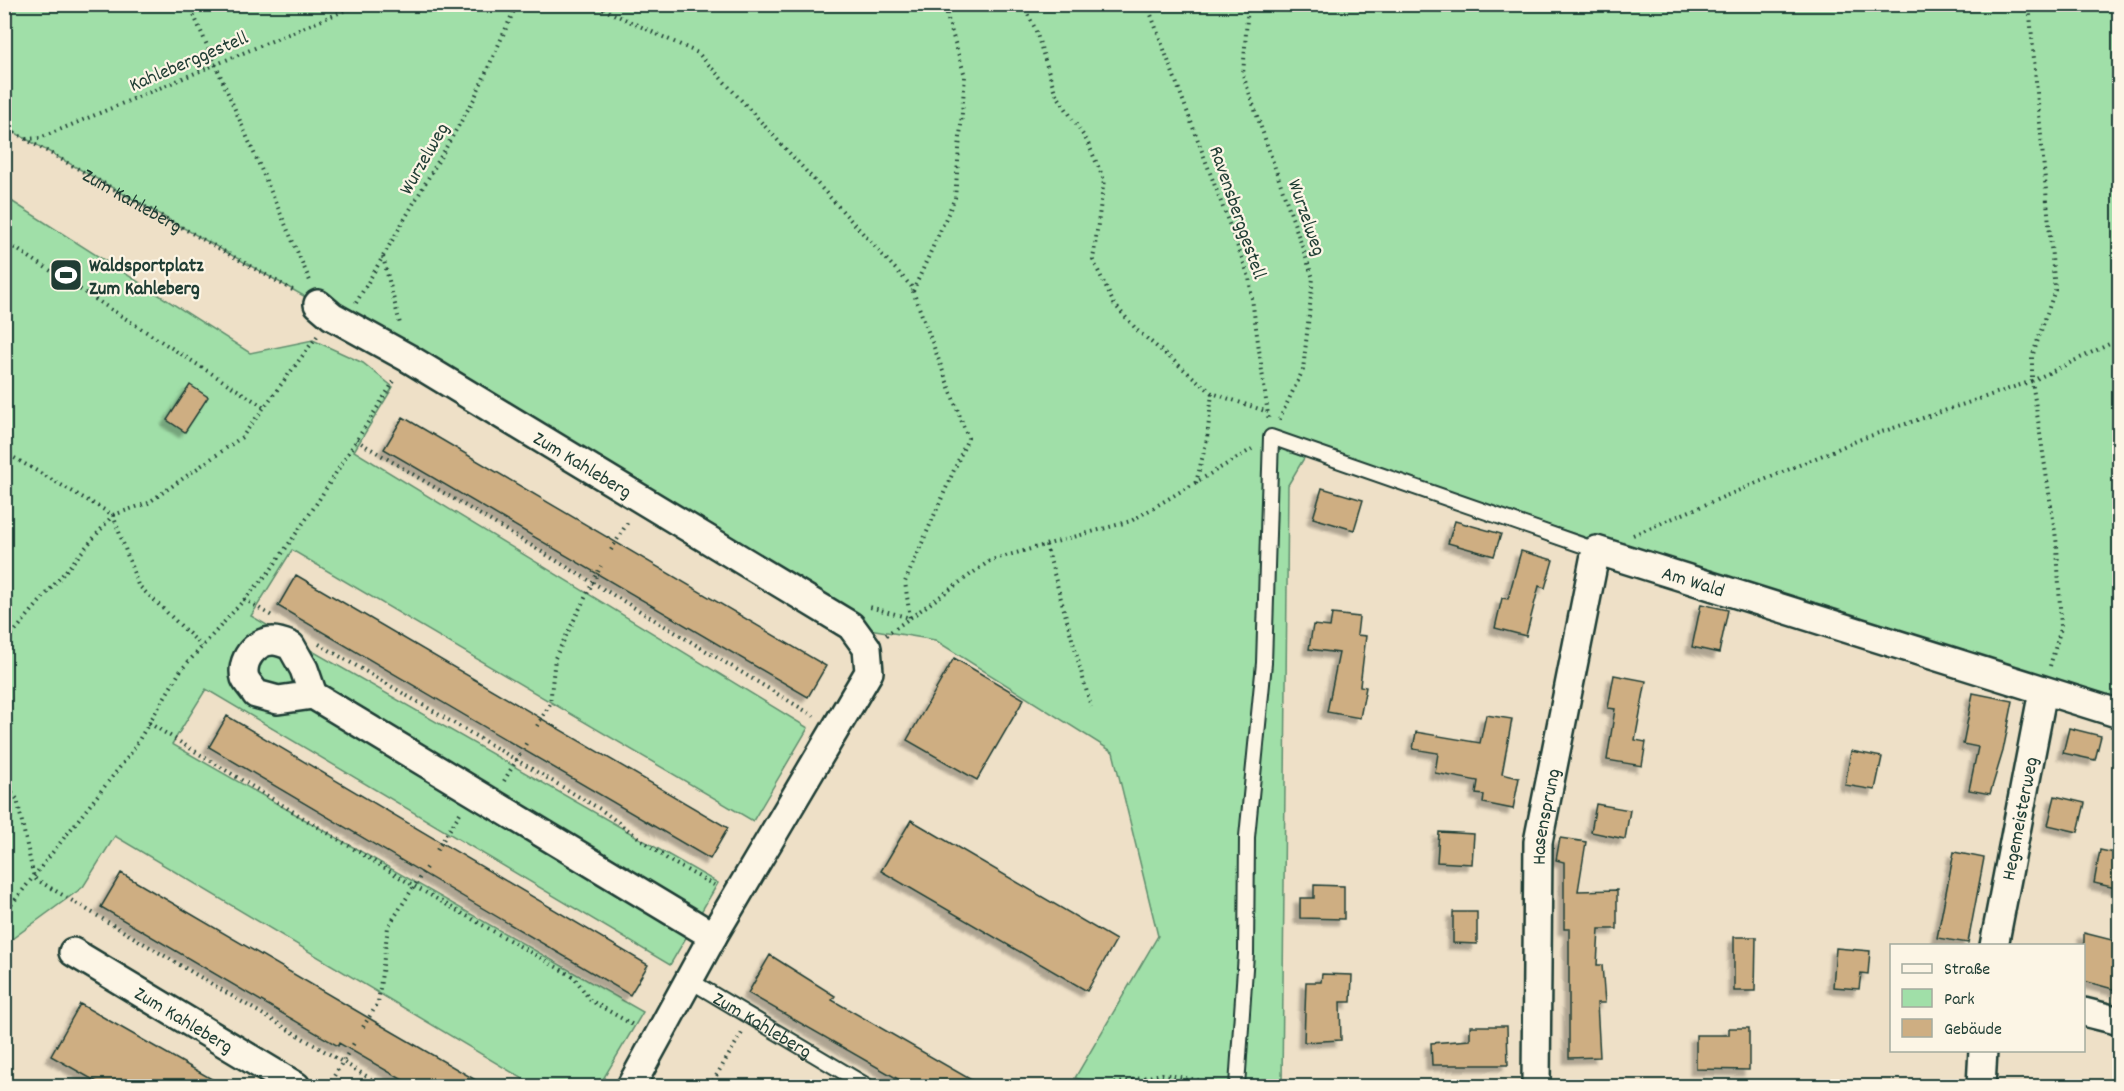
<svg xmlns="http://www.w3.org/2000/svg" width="2124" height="1091" font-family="Dekko,sans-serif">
<defs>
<filter id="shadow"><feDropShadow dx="-5.5" dy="5.5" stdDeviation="1.5" flood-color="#0004"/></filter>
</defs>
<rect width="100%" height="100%" fill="#eee0c7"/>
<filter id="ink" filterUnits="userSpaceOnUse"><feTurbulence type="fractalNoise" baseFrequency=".0167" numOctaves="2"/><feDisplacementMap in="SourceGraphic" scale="12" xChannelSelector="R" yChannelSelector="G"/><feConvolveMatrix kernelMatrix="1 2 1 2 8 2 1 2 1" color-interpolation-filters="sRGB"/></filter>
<g filter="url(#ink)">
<path fill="#a0dfa8" stroke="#608e6e" stroke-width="1.5" d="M 5,5 L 2119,5 L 2119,699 L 1631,552 L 1310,448 L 1288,485 L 1282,1086 L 1114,1086 L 1075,1078 L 1158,936 L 1113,752 L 935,640 L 851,626 L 318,304 L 5,127 Z
M 5,197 L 250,353 L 313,340 L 363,363 L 393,387 L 354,451 L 808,728 L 753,821 L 292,550 L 251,616 L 718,883 L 670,965 L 206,689 L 172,744 L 643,1012 L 599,1086 L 535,1086 L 115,836 L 83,887 L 5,944 Z"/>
<path fill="#ceae82" stroke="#1f3d34" stroke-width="1.5" filter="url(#shadow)" d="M 190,385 L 208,397 L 185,432 L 167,420 Z
M 403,417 L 826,666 L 808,697 L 384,449 Z
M 1322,488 L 1363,500 L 1354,530 L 1313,518 Z
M 1455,521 L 1501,534 L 1494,556 L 1448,543 Z
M 1521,551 L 1553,560 L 1545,588 L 1539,586 L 1526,636 L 1495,628 L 1502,598 L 1508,599 Z
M 296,575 L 728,828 L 710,859 L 278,606 Z
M 1701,604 L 1728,610 L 1719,653 L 1692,647 Z
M 1332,614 L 1359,617 L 1357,635 L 1366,636 L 1360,686 L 1366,687 L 1360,718 L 1327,712 L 1339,653 L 1309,649 L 1313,625 L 1330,627 Z
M 954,658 L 1024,699 L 977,780 L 907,740 Z
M 1614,675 L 1646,681 L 1635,740 L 1646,742 L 1642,766 L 1607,760 L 1615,709 L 1608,708 Z
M 1973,693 L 2013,701 L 2003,751 L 1990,794 L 1969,790 L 1978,747 L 1963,744 Z
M 1486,715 L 1512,719 L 1502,774 L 1519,778 L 1513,809 L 1483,803 L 1484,795 L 1476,794 L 1478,781 L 1435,773 L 1438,753 L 1413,749 L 1416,732 L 1480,743 Z
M 227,716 L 648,965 L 630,995 L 209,747 Z
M 2069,728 L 2101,736 L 2095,760 L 2063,753 Z
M 1851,751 L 1882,757 L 1875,790 L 1845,785 Z
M 2055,796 L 2085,803 L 2078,832 L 2048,825 Z
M 1596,804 L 1630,810 L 1625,839 L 1591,832 Z
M 911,820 L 1116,940 L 1087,991 L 881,871 Z
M 1439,832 L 1474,834 L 1472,864 L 1437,862 Z
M 1560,838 L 1586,842 L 1578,891 L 1617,890 L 1617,929 L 1599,929 L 1597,965 L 1602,965 L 1605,1003 L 1597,1003 L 1600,1057 L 1569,1058 L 1569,929 L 1564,929 L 1564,862 L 1556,860 Z
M 2100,850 L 2120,854 L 2120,889 L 2094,883 Z
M 1954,852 L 1984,858 L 1968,943 L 1937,938 Z
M 121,873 L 379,1024 L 486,1086 L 413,1086 L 339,1043 L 338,1046 L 101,907 Z
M 1314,885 L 1344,886 L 1344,919 L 1300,918 L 1300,898 L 1314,898 Z
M 1453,912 L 1477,912 L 1477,944 L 1453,943 Z
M 2084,933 L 2120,942 L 2120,991 L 2084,981 Z
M 1734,937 L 1756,937 L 1755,991 L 1734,991 Z
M 1836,948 L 1870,951 L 1868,974 L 1861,973 L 1859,989 L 1833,987 Z
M 770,955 L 835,996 L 832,1000 L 982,1086 L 910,1086 L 748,993 Z
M 1322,974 L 1352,975 L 1351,1002 L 1340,1002 L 1341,1040 L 1304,1042 L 1306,982 L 1321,982 Z
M 80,1004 L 224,1086 L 104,1086 L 51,1056 Z
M 1470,1026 L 1507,1026 L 1508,1065 L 1432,1065 L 1431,1043 L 1470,1040 Z
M 1729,1028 L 1749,1028 L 1749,1070 L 1696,1069 L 1696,1035 L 1729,1035 Z"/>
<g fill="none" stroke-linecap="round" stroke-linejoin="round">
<g stroke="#1f3d34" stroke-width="18">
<g id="lane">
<path id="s2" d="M 689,980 L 867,1086"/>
<path d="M 1237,1086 L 1246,954 L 1247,837 L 1264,663 L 1271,437 L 1596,550"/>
</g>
</g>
<g stroke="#1f3d34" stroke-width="32">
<g id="street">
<path id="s3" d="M 318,304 L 332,316 L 408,358 L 851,626 L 867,648 L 869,672 L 713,936 L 631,1086"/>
<path d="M 313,695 L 304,669 L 291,646 C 286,644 278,641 273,641 C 255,641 240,661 245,678 C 247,683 253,689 256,694 L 278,700 L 313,695 L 713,936"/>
<path id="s4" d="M 1994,946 L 2043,691"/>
<path id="s5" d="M 73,952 L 296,1086"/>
<path d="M 2084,1012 L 2120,1021"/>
<path id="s6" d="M 1536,1086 L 1538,842 L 1596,550 L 2120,714"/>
<path d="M 1981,1086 L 1983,1050"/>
</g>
</g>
<g stroke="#1f3d34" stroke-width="4" stroke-dasharray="1.5 4.5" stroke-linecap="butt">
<path d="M 189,4 L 310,281"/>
<path d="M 592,4 L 698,53 L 911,286 L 968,438 L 905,582 L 910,618 L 866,606"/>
<path d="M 1022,4 L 1035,28 L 1055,92 L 1087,141 L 1104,180 L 1093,260 L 1114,304 L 1138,331 L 1212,393 L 1268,412"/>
<path d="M 1147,4 L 1249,277 L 1269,422"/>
<path d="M 1248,4 L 1243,75 L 1313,278 L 1303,370 L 1279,420"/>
<path id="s1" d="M 4,127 L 296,292"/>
<path d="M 26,139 L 40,138 L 360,4"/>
<path d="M 4,241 L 264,407"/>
<path d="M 383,257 L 400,324"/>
<path d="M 913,291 L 955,198 L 965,76 L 947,16 L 947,4"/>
<path d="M 356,303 L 474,99 L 517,4"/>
<path d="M 356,440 L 814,716"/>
<path d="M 4,452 L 113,515 L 148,503 L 242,437 L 318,335"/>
<path d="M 1196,483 L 1207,439 L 1212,393"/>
<path d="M 113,515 L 138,585 L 202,646"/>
<path d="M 1633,535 L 1861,439 L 2032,381 L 2032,357 L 2055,290 L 2029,4"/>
<path d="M 1046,545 L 1091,707"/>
<path d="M 611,550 L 629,520"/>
<path d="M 244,599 L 272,616"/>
<path d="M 886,635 L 991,560 L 1131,521 L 1252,449"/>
<path d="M 4,644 L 113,515"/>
<path d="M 319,644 L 600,809 L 670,861 L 714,885"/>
<path d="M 2050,666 L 2061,628 L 2057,545 L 2032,381 L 2120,339"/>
<path d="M 149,723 L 414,886 L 574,977 L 590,1000 L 635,1026"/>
<path d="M 537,726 L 550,704 L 555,658 L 601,566"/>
<path d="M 504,781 L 527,742"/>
<path d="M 4,784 L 17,799 L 34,878 L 383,1086"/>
<path d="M 437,850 L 460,813"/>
<path d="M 4,914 L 131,753 L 181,670 L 270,571 L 313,509 L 396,378"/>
<path d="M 363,1027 L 378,1003 L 388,927 L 427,866"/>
<path d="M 328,1086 L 354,1043"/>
<path d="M 710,1086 L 742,1033"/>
<path d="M 1103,1086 L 1162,1074 L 1220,1084"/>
</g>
<use href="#lane" stroke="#fcf5e5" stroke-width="14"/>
<use href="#street" stroke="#fcf5e5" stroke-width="27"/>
</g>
</g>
<defs>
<g id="stadium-square" transform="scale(1.725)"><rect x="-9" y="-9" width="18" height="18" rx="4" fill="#1f3d34" stroke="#fcf5e5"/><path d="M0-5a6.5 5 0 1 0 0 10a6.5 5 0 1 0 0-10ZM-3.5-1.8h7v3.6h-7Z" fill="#fff"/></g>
</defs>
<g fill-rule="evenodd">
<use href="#stadium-square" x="66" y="275"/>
</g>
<g text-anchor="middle" stroke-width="4.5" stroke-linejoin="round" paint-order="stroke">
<g font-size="20" fill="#1f3d34" stroke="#fcf5e5">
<text transform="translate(188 60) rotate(-23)" y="7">Kahleberggestell</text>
<text transform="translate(423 158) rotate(-60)" y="7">Wurzelweg</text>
<text dy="7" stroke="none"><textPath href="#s1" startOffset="148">Zum Kahleberg</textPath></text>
<text transform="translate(1239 212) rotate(71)" y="7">Ravensberggestell</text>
<text transform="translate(1308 217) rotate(71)" y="7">Wurzelweg</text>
<text dy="7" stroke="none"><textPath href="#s3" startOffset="310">Zum Kahleberg</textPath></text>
<text dy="7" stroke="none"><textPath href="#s6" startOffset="644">Am Wald</textPath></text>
<text dy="7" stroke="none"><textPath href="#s6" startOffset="270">Hasensprung</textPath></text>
<text dy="7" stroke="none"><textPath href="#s4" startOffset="130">Hegemeisterweg</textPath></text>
<text dy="7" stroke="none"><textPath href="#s5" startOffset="130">Zum Kahleberg</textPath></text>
<text dy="7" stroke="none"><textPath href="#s2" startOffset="86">Zum Kahleberg</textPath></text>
</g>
<g font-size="20" font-weight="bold" fill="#1f3d34" stroke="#fcf5e5" text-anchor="start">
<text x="89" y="271">Waldsportplatz<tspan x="89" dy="23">Zum Kahleberg</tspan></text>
</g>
</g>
<rect width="2124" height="1091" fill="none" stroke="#fcf5e5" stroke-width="24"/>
<rect x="12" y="12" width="2100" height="1067" fill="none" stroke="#1f3d34" stroke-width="2" filter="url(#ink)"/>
<rect x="1890" y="944" width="195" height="108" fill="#fcf5e5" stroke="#a4ab9e" stroke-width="1.5"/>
<rect x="1902" y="964" width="30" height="9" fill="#fcf5e5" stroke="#a4ab9e" stroke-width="1.5"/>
<text x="1944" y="974" font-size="18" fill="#1f3d34">Straße</text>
<rect x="1902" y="989" width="30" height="18" fill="#a0dfa8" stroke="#a4ab9e" stroke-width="1.5"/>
<text x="1944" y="1004" font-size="18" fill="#1f3d34">Park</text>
<rect x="1902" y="1019" width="30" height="18" fill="#ceae82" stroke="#a4ab9e" stroke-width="1.5"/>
<text x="1944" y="1034" font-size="18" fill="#1f3d34">Gebäude</text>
</svg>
